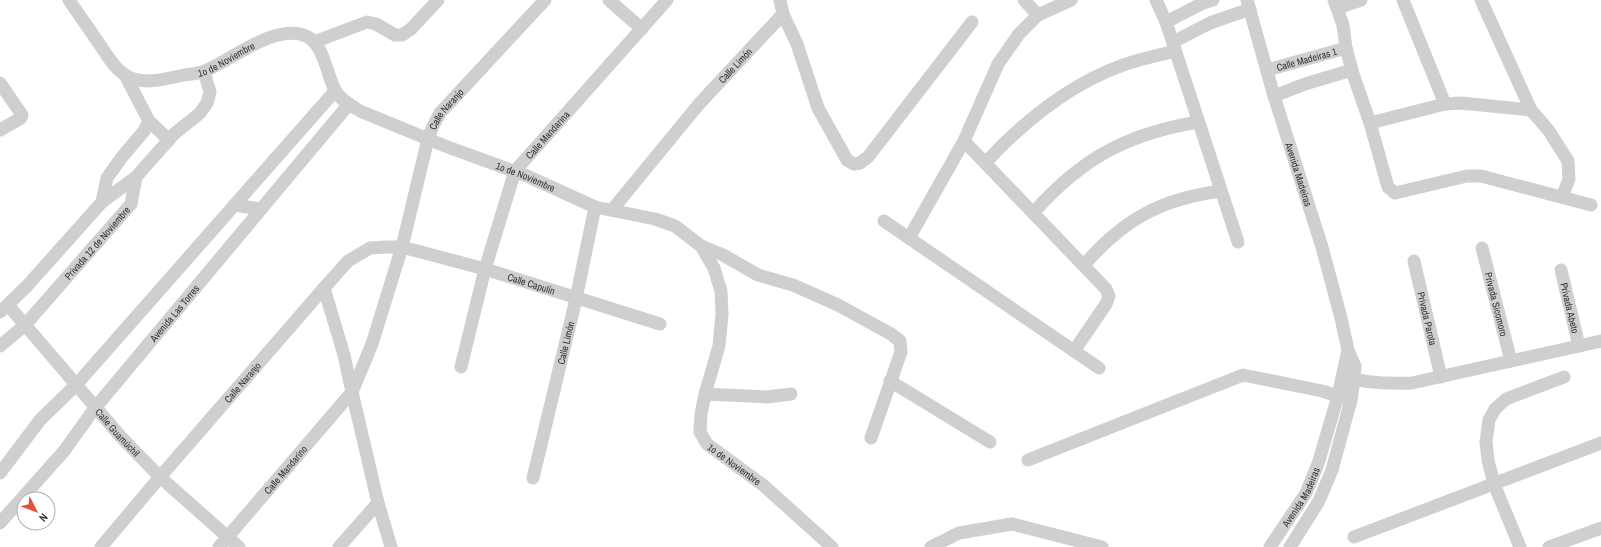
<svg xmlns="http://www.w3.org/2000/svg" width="1601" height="547" font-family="'Archivo Narrow',sans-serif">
<rect width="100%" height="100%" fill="#fff"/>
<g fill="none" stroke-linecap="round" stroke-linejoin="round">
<g stroke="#cfcfcf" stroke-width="13">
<path id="s1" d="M 69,0 C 79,15 90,30 100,45 C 107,55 114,68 125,75 C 143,86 165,79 184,75 C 190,74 198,74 205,71 C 232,60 277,21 308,37 C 324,46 327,75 335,90 C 339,99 352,106 360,111 L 445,146 L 527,176 L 595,207 L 655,219 L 675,226 L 701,246 L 714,268 L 721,291 L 722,314 L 719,346 L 705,394 L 701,414 L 700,432 L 707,444 L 763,485 L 832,547"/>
<path d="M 609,0 L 642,29"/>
<path d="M 780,0 L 783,14 L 797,44 L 818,108 L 847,160 L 854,164 L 860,163 L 868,157 L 972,22"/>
<path d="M 1024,0 L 1038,15"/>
<path d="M 1156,0 L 1166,22 L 1238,242"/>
<path id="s2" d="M 1247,0 L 1274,96 L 1322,247 L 1341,318 L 1348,350 L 1355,366 L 1354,380 L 1351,400 L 1332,470 L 1319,501 L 1290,547"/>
<path d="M 1334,0 L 1343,25 L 1346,48 L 1353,74 L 1370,123 L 1388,187 L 1395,193 L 1467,176 L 1481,176 L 1591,205"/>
<path d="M 1403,0 L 1445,104"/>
<path d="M 1481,0 L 1531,110 L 1549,131 L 1568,161 L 1569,179 L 1562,197"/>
<path d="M 1337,8 L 1361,0"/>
<path d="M 1166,22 L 1203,3 L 1213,0"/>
<path d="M 314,42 L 367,22 L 376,24 L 395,35 L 402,35 L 411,29 L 438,0"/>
<path d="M 1173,42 L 1210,23 L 1250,9"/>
<path id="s3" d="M 1267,70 L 1346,48"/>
<path d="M 0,83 L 22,115 L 21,118 L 0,130"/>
<path d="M 1274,96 L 1305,84 L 1352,70"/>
<path d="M 149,121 L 169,140"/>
<path d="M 1370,123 L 1445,104 L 1461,103 L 1531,110"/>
<path d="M 964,141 L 1106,289 L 1109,296 L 1106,304 L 1074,351"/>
<path d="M 986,162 C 1028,117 1078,77 1139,60 C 1151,57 1163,54 1175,51"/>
<path d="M 102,202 L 136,177"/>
<path d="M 234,205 L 261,209"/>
<path id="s4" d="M 612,210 L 699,104 L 783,14"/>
<path d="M 1034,212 C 1082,158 1127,134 1198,122"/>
<path d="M 884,221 L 1099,368"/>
<path d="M 909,238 L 964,141 L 998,64 L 1019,34 L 1038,15 L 1071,0"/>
<path d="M 701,246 L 723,255 L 758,275 L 793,285 L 838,305 L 891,334 L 900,341 L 901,352 L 871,438"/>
<path id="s5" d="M 1482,248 L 1511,361"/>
<path id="s6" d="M 1414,261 L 1441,377"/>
<path d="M 1084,265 C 1124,219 1161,199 1221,191"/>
<path id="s7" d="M 1561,270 L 1579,346"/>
<path id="s8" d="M 8,305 L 121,437 L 160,477 L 239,547"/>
<path d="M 0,312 L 27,286 L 102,202 L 107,178 L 122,157 L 144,131 L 149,121 L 125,75"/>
<path id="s9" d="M 0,346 L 25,325 L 131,204 L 136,177 L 174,134 L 200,113 L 207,103 L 210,92 L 204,72"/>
<path id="s10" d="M 461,367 L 485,269 L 515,171 L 667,0"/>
<path d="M 1343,377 C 1366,383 1389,384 1412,383 L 1601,341"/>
<path d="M 890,381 L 990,442"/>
<path d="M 705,394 L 767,397 L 791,394"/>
<path d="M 1028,460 L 1243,375 L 1322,391 L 1351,400"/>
<path d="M 0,473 L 40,420 L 76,385 L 335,91"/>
<path id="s11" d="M 533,478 L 576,299 L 595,207"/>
<path id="s12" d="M 0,523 L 64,451 L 95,408 L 349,104"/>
<path d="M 1354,537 L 1601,443"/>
<path id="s13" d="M 101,547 L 160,477 L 324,288 L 348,261 L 370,248 L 386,247 L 402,247 L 485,269 L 660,324"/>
<path id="s14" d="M 219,547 L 352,392 L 344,355 L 324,288"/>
<path d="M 339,547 L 378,503"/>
<path id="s15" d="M 391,547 L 378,503 L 352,392 L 372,344 L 402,247 L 428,139 L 433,126 L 440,113 L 545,0"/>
<path d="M 931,547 L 959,533 L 1012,524 L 1102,547"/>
<path id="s16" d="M 1270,547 L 1306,493 L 1318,464 L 1338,396 L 1348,350"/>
<path d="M 1520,547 L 1494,484 L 1488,460 L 1486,442 L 1489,420 L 1495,409 L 1506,399 L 1564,377"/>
<path d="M 1549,547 L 1601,528"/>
</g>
</g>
<g text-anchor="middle" stroke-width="4" stroke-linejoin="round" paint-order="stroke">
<g font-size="10" fill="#323232" stroke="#fff">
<text dy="4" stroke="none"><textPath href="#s1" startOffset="200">1o de Noviembre</textPath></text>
<text dy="4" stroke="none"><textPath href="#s3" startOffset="41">Calle Madeiras 1</textPath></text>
<text dy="4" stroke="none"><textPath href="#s4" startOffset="190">Calle Limón</textPath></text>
<text dy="4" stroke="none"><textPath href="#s15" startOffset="460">Calle Naranjo</textPath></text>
<text dy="4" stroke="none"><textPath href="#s10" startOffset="252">Calle Mandarina</textPath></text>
<text dy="4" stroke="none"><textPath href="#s2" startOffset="182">Avenida Madeiras</textPath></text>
<text dy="4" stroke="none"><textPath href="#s1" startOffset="560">1o de Noviembre</textPath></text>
<text dy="4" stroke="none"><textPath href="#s9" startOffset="142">Privada 12 de Noviembre</textPath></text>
<text dy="4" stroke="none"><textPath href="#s13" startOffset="570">Calle Capulín</textPath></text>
<text dy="4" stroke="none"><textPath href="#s5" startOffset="58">Privada Sicomoro</textPath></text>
<text dy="4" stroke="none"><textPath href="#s7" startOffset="39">Privada Abeto</textPath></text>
<text dy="4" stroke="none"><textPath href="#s12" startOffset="273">Avenida Las Torres</textPath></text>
<text dy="4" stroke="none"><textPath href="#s6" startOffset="59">Privada Parota</textPath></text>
<text dy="4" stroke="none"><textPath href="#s11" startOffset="139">Calle Limón</textPath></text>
<text dy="4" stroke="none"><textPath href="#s13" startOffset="217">Calle Naranjo</textPath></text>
<text dy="4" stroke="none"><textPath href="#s8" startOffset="168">Calle Guamúchil</textPath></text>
<text dy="4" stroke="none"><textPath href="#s1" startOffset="992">1o de Noviembre</textPath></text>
<text dy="4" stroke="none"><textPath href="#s14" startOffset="102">Calle Mandarino</textPath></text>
<text dy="4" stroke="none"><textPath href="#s16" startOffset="59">Avenida Madeiras</textPath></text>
</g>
</g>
<g transform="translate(36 511) rotate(132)"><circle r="19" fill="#ffffff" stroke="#adadad"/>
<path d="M0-3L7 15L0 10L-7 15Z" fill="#e2533a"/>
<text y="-6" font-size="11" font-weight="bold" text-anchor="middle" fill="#323232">N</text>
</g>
</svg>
